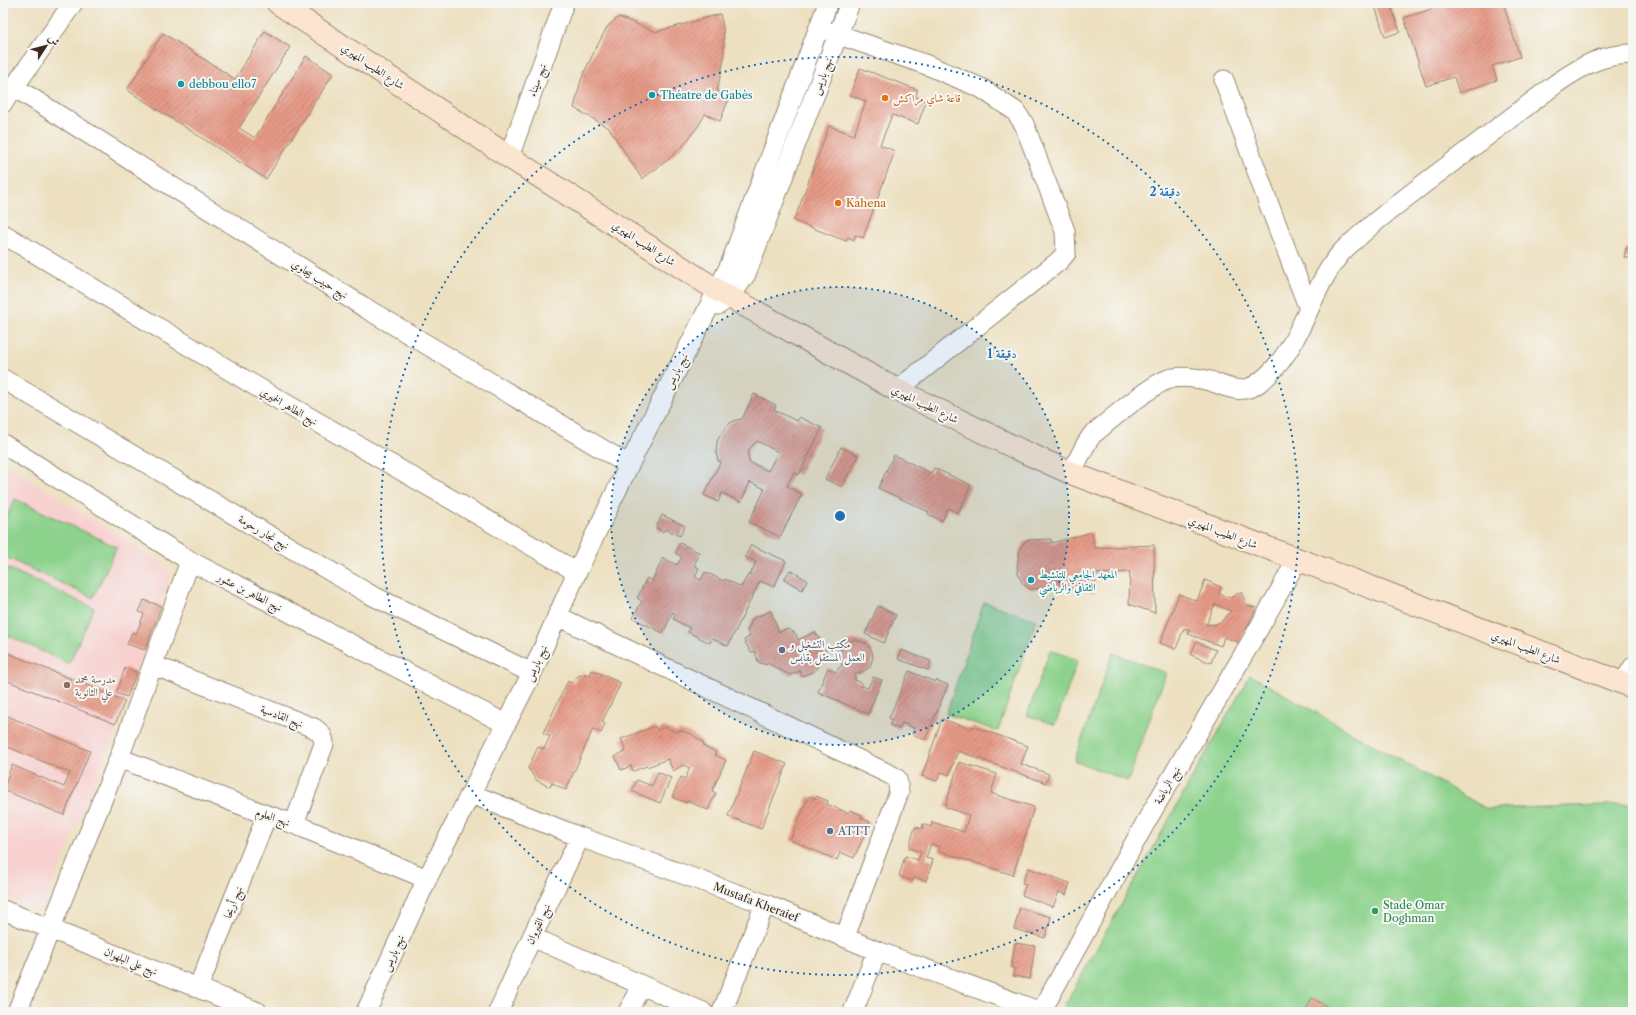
<svg xmlns="http://www.w3.org/2000/svg" width="1636" height="1015" font-family="'Libre Caslon Text',Amiri,serif">
<defs>
<pattern id="building-hatch" width="6" height="6" patternUnits="userSpaceOnUse"><rect width="6" height="6" fill="#e69a87"/><path d="M-1 1l2-2M0 6l6-6M5 7l2-2" fill="none" stroke="#bc7e6e"/></pattern>
</defs>
<rect width="100%" height="100%" fill="#f6f6f2"/>
<filter id="ink" filterUnits="userSpaceOnUse"><feTurbulence type="fractalNoise" baseFrequency=".025" numOctaves="2"/><feDisplacementMap in="SourceGraphic" scale="8" xChannelSelector="R" yChannelSelector="G"/><feConvolveMatrix kernelMatrix="1 2 1 2 8 2 1 2 1" color-interpolation-filters="sRGB"/></filter>
<filter id="wash" filterUnits="userSpaceOnUse"><feTurbulence type="fractalNoise" baseFrequency=".012" numOctaves="4" result="noise"/><feDisplacementMap in="SourceGraphic" scale="16" xChannelSelector="R" yChannelSelector="G"/><feGaussianBlur stdDeviation="0.9" result="paint"/><feColorMatrix in="noise" values="0 0 0 0 0 0 0 0 0 0 0 0 0 0 0 0 0 1.4 0 .05"/><feComposite in="paint" operator="in"/></filter>
<g filter="url(#wash)">
<rect width="100%" height="100%" fill="#ede0c0"/>
<path fill="#f7d0cf" d="M 3,462 L 165,566 L 172,576 L 112,740 L 44,906 L 37,911 L 3,896 Z"/>
<path fill="#8cd28c" stroke="#647e55" d="M 15,499 L 117,547 L 93,598 L 3,556 L 3,524 Z
M 3,566 L 94,608 L 69,664 L 3,633 Z
M 984,602 L 1036,620 L 998,731 L 946,714 Z
M 1050,650 L 1078,660 L 1055,725 L 1027,715 Z
M 1113,653 L 1166,673 L 1128,781 L 1074,761 Z
M 1250,675 L 1487,809 L 1633,804 L 1633,1012 L 1061,1012 Z"/>
<g id="blocks">
<path fill="url(#building-hatch)" fill-rule="evenodd" d="M 1374,3 L 1390,3 L 1400,32 L 1385,37 Z
M 1450,3 L 1503,3 L 1520,57 L 1492,66 L 1497,80 L 1459,93 L 1454,77 L 1426,86 L 1404,18 Z
M 720,14 L 723,26 L 724,43 L 724,59 L 717,91 L 730,96 L 720,121 L 705,114 L 699,125 L 683,146 L 669,159 L 642,179 L 609,128 L 574,108 L 581,80 L 588,64 L 607,27 L 619,17 L 656,32 Z
M 265,31 L 290,47 L 239,128 L 255,138 L 306,56 L 333,74 L 266,179 L 127,90 L 163,33 L 235,79 Z
M 860,68 L 918,90 L 915,97 L 926,101 L 918,124 L 892,115 L 880,145 L 895,151 L 863,238 L 855,235 L 854,240 L 848,237 L 846,241 L 794,221 L 829,126 L 854,135 L 866,101 L 850,95 Z
M 1626,248 L 1633,249 L 1633,258 L 1624,258 Z
M 754,394 L 776,405 L 774,410 L 797,421 L 799,417 L 822,428 L 799,475 L 794,472 L 787,486 L 802,494 L 780,537 L 749,522 L 765,489 L 750,482 L 741,502 L 722,493 L 718,502 L 704,495 L 721,461 L 718,461 L 716,453 L 717,442 L 720,435 L 730,423 L 736,420 L 742,419 ZM 757,441 L 778,452 L 768,471 L 749,462 L 748,454 L 749,449 Z
M 841,447 L 858,455 L 842,487 L 825,479 Z
M 894,455 L 931,473 L 934,468 L 971,485 L 958,513 L 948,508 L 942,521 L 928,514 L 929,512 L 878,488 Z
M 662,515 L 685,526 L 680,536 L 665,529 L 663,532 L 656,528 Z
M 1092,532 L 1094,548 L 1154,545 L 1155,613 L 1129,604 L 1130,572 L 1095,574 L 1095,593 L 1053,586 L 1053,588 L 1030,589 L 1023,584 L 1018,574 L 1017,566 L 1020,549 L 1024,542 L 1028,540 L 1051,539 L 1052,543 Z
M 680,543 L 700,553 L 694,565 L 699,568 L 695,577 L 701,580 L 705,572 L 724,581 L 725,579 L 741,587 L 748,575 L 750,575 L 756,562 L 745,557 L 751,545 L 786,561 L 774,587 L 760,581 L 728,646 L 712,638 L 710,643 L 688,632 L 690,628 L 673,619 L 676,614 L 673,612 L 663,633 L 633,618 L 642,601 L 637,598 L 647,578 L 652,581 L 663,558 L 677,565 L 682,557 L 675,553 Z
M 790,570 L 807,580 L 802,590 L 784,579 Z
M 1205,580 L 1221,587 L 1219,594 L 1230,598 L 1241,592 L 1247,605 L 1256,608 L 1240,643 L 1224,637 L 1221,646 L 1188,634 L 1190,630 L 1184,628 L 1176,649 L 1160,643 L 1179,594 L 1197,601 ZM 1215,604 L 1231,611 L 1222,621 L 1216,624 L 1206,625 Z
M 144,600 L 161,606 L 145,650 L 127,644 L 132,632 L 136,634 L 144,614 L 139,612 Z
M 878,606 L 896,615 L 884,643 L 865,634 Z
M 771,611 L 779,632 L 786,629 L 790,630 L 796,634 L 798,640 L 815,632 L 826,649 L 815,671 L 802,676 L 800,671 L 790,675 L 767,663 L 766,665 L 758,662 L 755,651 L 751,653 L 744,640 L 750,636 L 747,631 L 753,618 Z
M 855,640 L 866,643 L 872,651 L 873,657 L 870,667 L 861,673 L 855,674 L 855,680 L 862,683 L 861,686 L 868,688 L 873,677 L 882,680 L 868,714 L 818,692 L 828,668 L 835,672 L 842,665 L 839,654 L 841,649 L 849,641 Z
M 1196,642 L 1216,650 L 1211,663 L 1191,655 Z
M 901,650 L 931,661 L 928,670 L 898,659 Z
M 3,651 L 125,701 L 115,724 L 3,679 Z
M 125,668 L 137,672 L 127,697 L 116,693 Z
M 592,670 L 621,683 L 602,722 L 605,724 L 601,733 L 593,729 L 566,790 L 552,783 L 550,787 L 536,780 L 528,768 L 538,747 L 544,749 L 550,736 L 543,733 L 568,681 L 572,683 L 578,676 L 584,674 L 590,675 Z
M 909,671 L 935,682 L 936,680 L 948,685 L 925,740 L 912,734 L 914,728 L 902,723 L 899,729 L 890,725 L 892,720 L 889,718 Z
M 3,714 L 90,751 L 64,815 L 3,790 L 12,765 L 64,787 L 70,773 L 3,745 Z
M 942,719 L 971,729 L 972,726 L 1028,746 L 1021,764 L 1049,774 L 1046,783 L 958,751 L 949,775 L 941,772 L 937,781 L 922,776 Z
M 655,726 L 657,730 L 665,727 L 678,733 L 679,730 L 691,734 L 703,742 L 702,742 L 705,747 L 716,752 L 715,755 L 726,760 L 712,791 L 716,793 L 708,810 L 687,801 L 686,803 L 672,797 L 681,777 L 685,779 L 690,768 L 683,765 L 673,771 L 668,759 L 647,767 L 647,766 L 633,771 L 631,766 L 621,770 L 615,756 L 626,751 L 621,739 Z
M 754,751 L 787,764 L 761,829 L 728,816 Z
M 959,762 L 997,774 L 991,793 L 1034,807 L 1013,875 L 939,851 L 940,847 L 931,844 L 926,858 L 933,860 L 926,881 L 914,877 L 913,881 L 899,876 L 905,856 L 918,860 L 921,852 L 909,848 L 915,827 L 922,829 L 923,824 L 931,827 L 932,822 L 964,832 L 969,815 L 945,807 Z
M 658,772 L 671,778 L 660,803 L 632,791 L 637,780 L 652,786 Z
M 809,796 L 815,799 L 816,796 L 828,801 L 827,804 L 848,813 L 850,810 L 862,815 L 861,818 L 870,822 L 854,858 L 840,852 L 837,860 L 790,840 Z
M 1028,868 L 1070,883 L 1066,895 L 1059,892 L 1053,907 L 1022,895 L 1026,884 L 1022,883 Z
M 1020,908 L 1051,917 L 1045,938 L 1014,929 Z
M 1015,943 L 1035,946 L 1030,979 L 1013,976 L 1014,968 L 1011,968 Z
M 1312,998 L 1337,1012 L 1305,1012 Z"/>
</g>
</g>
<g filter="url(#ink)">
<use href="#blocks" fill-opacity="0" stroke="#94856f" stroke-width="1"/>
<g fill="none" stroke-linecap="round" stroke-linejoin="round">
<g stroke="#94856f" stroke-width="21">
<path id="street" d="M 819,28 L 927,65 L 981,88 L 1015,111 L 1024,124 L 1065,231 L 1066,253 L 1059,261 L 897,390
M 1224,80 L 1268,202 L 1309,309
M 14,87 L 367,309 L 629,465
M 3,103 L 73,3
M 509,157 L 564,3
M 3,234 L 262,390 L 577,572
M 718,305 L 730,297 L 746,274 L 850,3
M 3,379 L 369,594 L 532,673
M 3,444 L 190,561 L 506,724
M 1071,473 L 1086,444 L 1092,435 C 1108,422 1155,380 1173,378 C 1184,376 1198,378 1210,381 C 1226,387 1241,395 1257,384 C 1301,354 1307,294 1340,254 C 1344,249 1350,244 1356,239 C 1376,220 1399,203 1421,186 C 1466,152 1512,117 1557,83 C 1582,66 1602,54 1633,54
M 557,616 L 891,775 L 897,779 L 899,792 L 845,937
M 153,665 L 314,728 C 320,732 324,736 324,744 L 294,824
M 1623,683 L 1633,667
M 119,758 L 267,815 L 294,824 L 427,879
M 471,794 L 580,837 L 765,904 L 877,951 L 1041,1012
M 3,910 L 258,1012
M 532,937 L 703,1012
M 198,988 L 267,815
M 17,1012 L 119,758 L 190,561
M 366,1012 L 427,879 L 532,673 L 577,572 L 629,465 L 730,265 L 828,3
M 498,1012 L 532,937 L 580,837
M 628,1012 L 641,985
M 722,1012 L 765,904
M 853,1012 L 877,951
M 1041,1012 L 1147,820 L 1259,628 L 1297,560"/>
</g>
<g stroke="#94856f" stroke-width="24">
<path id="secondary" d="M 278,3 L 509,157 L 717,290 L 897,390 L 1020,450 L 1071,473 L 1633,687"/>
</g>
<use href="#street" stroke="#fff" stroke-width="19"/>
<use href="#secondary" stroke="#fce5d0" stroke-width="22"/>
</g>
</g>
<circle cx="840" cy="516" r="229" fill="#1f6fb2" fill-opacity=".12"/>
<g fill="none" stroke="#1f6fb2" stroke-width="2" stroke-dasharray="2 4">
<circle cx="840" cy="516" r="229"/>
<circle cx="840" cy="516" r="459"/>
</g>
<g fill="#0f9aa8" stroke="#f6f6f2" stroke-width="1.5">
<circle cx="181" cy="84" r="4"/>
<circle cx="652" cy="95" r="4"/>
<circle cx="1031" cy="580" r="4"/>
</g>
<g fill="#e8710a" stroke="#f6f6f2" stroke-width="1.5">
<circle cx="885" cy="98" r="4"/>
<circle cx="838" cy="203" r="4"/>
</g>
<g fill="#5c6f8a" stroke="#f6f6f2" stroke-width="1.5">
<circle cx="782" cy="650" r="4"/>
<circle cx="830" cy="831" r="4"/>
</g>
<circle fill="#8d6e63" stroke="#f6f6f2" stroke-width="1.5" cx="67" cy="685" r="4"/>
<circle fill="#2e9e5b" stroke="#f6f6f2" stroke-width="1.5" cx="1375" cy="911" r="4"/>
<g text-anchor="middle" stroke-width="4" stroke-linejoin="round" paint-order="stroke">
<g font-size="11" fill="#3b2a1e" stroke="#f6f6f2">
<text transform="translate(373 66) rotate(34)" y="4">شارع الطيب المهيري</text>
<text transform="translate(822 76) rotate(-69)" y="4">نهج باريس</text>
<text transform="translate(537 80) rotate(-70)" y="4">نهج سيناء</text>
<text transform="translate(644 243) rotate(33)" y="4">شارع الطيب المهيري</text>
<text transform="translate(320 279) rotate(32)" y="4">نهج حبيب بيجاوي</text>
<text transform="translate(676 371) rotate(-63)" y="4">نهج باريس</text>
<text transform="translate(925 404) rotate(26)" y="4">شارع الطيب المهيري</text>
<text transform="translate(289 406) rotate(30)" y="4">نهج الطاهر الخميري</text>
<text transform="translate(264 532) rotate(30)" y="4">نهج نجار رحومة</text>
<text transform="translate(1223 532) rotate(21)" y="4">شارع الطيب المهيري</text>
<text transform="translate(250 592) rotate(27)" y="4">نهج الطاهر بن عشور</text>
<text transform="translate(1526 647) rotate(21)" y="4">شارع الطيب المهيري</text>
<text transform="translate(536 663) rotate(-65)" y="4">نهج باريس</text>
<text transform="translate(282 716) rotate(21)" y="4">نهج القادسية</text>
<text transform="translate(1167 785) rotate(-60)" y="4">نهج الرياضة</text>
<text transform="translate(273 817) rotate(19)" y="4">نهج العلوم</text>
<text transform="translate(233 902) rotate(-68)" y="4">نهج أريحا</text>
<text transform="translate(756 902) rotate(21)" y="4">Mustafa Kheraief</text>
<text transform="translate(538 924) rotate(-65)" y="4">نهج القيروان</text>
<text transform="translate(393 953) rotate(-66)" y="4">نهج باريس</text>
<text transform="translate(131 961) rotate(22)" y="4">نهج علي البلهوان</text>
</g>
<g font-size="11" fill="#0d838f" stroke="#f6f6f2" text-anchor="start">
<text x="189" y="88">debbou ello7</text>
<text x="660" y="99">Théatre de Gabès</text>
<text x="1039" y="578">المعهد الجامعي للتنشيط<tspan x="1039" dy="13">الثقافي والرياضي</tspan></text>
</g>
<g font-size="11" fill="#c56008" stroke="#f6f6f2" text-anchor="start">
<text x="893" y="102">قاعة شاي مراكش</text>
<text x="846" y="207">Kahena</text>
</g>
<g font-size="11" fill="#4e5e75" stroke="#f6f6f2" text-anchor="start">
<text x="790" y="648">مكتب التشغيل و<tspan x="790" dy="13">العمل المستقل بقابس</tspan></text>
<text x="838" y="835">ATTT</text>
</g>
<g font-size="11" fill="#785e54" stroke="#f6f6f2" text-anchor="start">
<text x="75" y="683">مدرسة محمد<tspan x="75" dy="13">علي الثانوية</tspan></text>
</g>
<g font-size="11" fill="#27864d" stroke="#f6f6f2" text-anchor="start">
<text x="1383" y="909">Stade Omar<tspan x="1383" dy="13">Doghman</tspan></text>
</g>
</g>
<circle cx="840" cy="516" r="6" fill="#1f6fb2" stroke="#f6f6f2" stroke-width="2"/>
<g font-size="12" text-anchor="middle" font-weight="bold" fill="#1f6fb2" stroke="#f6f6f2" stroke-width="4" stroke-linejoin="round" paint-order="stroke">
<text x="1165" y="196">2 دقيقة</text>
<text x="1002" y="358">1 دقيقة</text>
</g>
<rect width="1636" height="1015" fill="none" stroke="#f6f6f2" stroke-width="16"/>
<g transform="translate(46 46) rotate(54)" stroke="#f6f6f2" stroke-width="3" paint-order="stroke">
<path d="M0-3L7 15L0 10L-7 15Z" fill="#3b2a1e"/>
<text y="-6" font-size="11" font-weight="bold" text-anchor="middle" fill="#3b2a1e">ش</text>
</g>
</svg>
